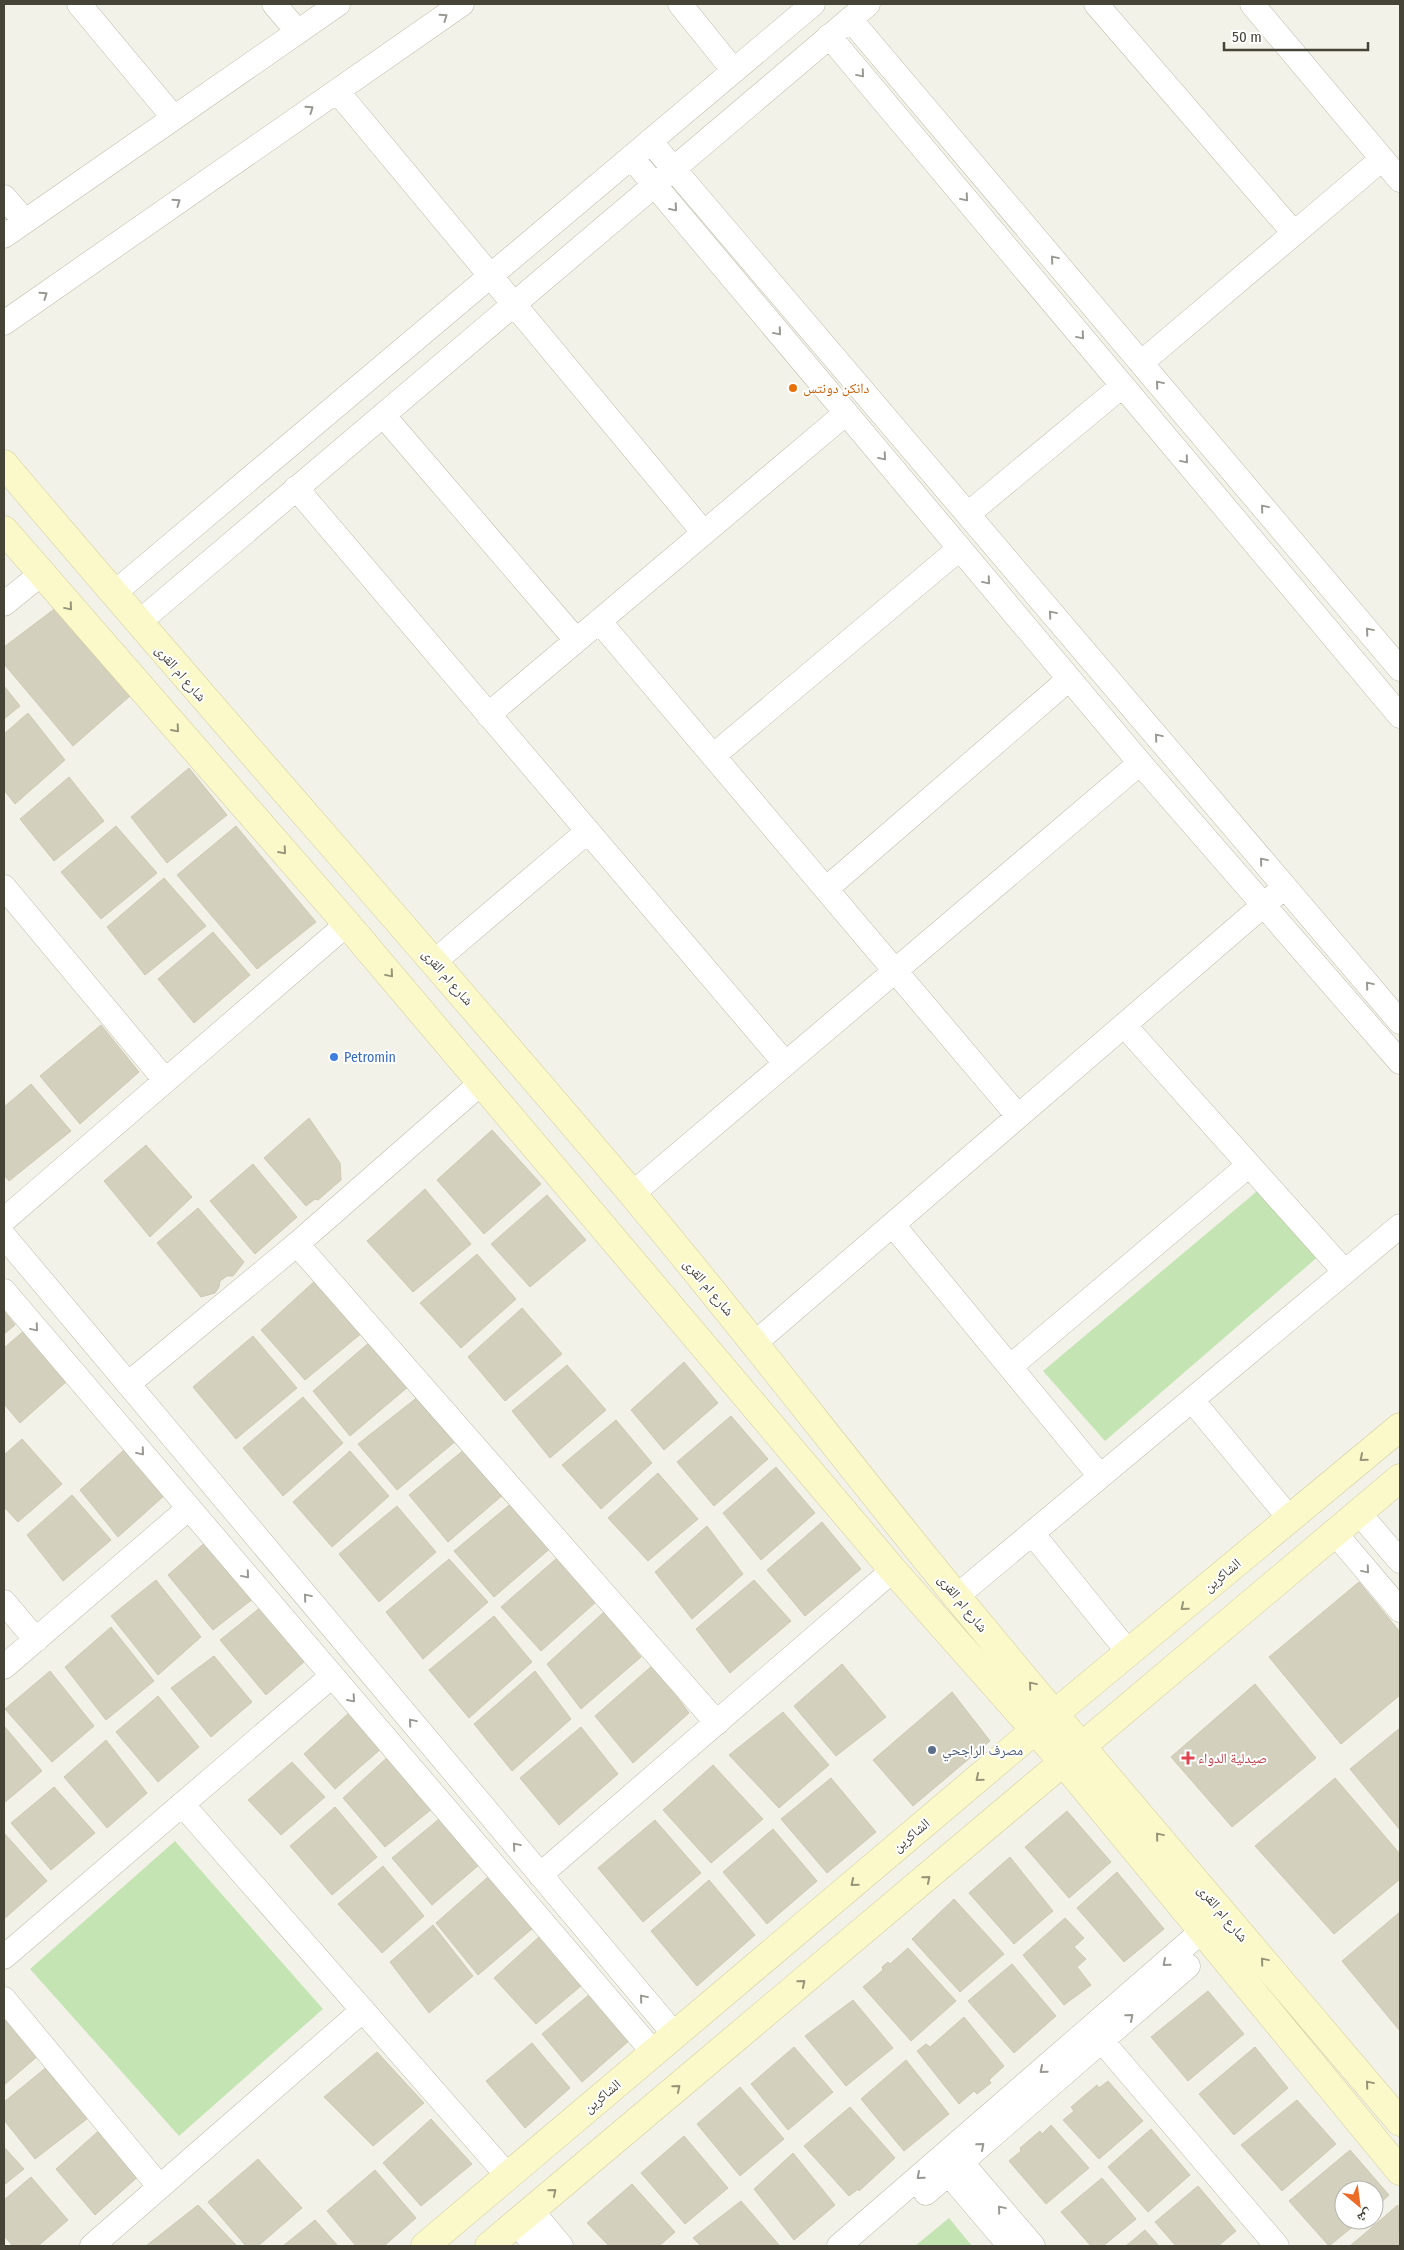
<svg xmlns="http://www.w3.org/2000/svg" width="1404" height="2250" font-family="'Fira Sans Condensed','Noto Naskh Arabic',sans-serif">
<rect width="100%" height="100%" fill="#f3f2e8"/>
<path fill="#c5e4b4" d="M 1262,1187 L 1321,1254 L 1105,1441 L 1043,1371 Z
M 175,1841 L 323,2009 L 179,2136 L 30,1969 Z
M 949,2218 L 972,2246 L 915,2246 Z"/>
<path fill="#d4d0be" stroke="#cec9b2" d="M 57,607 L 130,696 L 73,746 L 4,664 L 4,647 Z
M 4,686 L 20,706 L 4,719 Z
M 28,713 L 65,760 L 15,804 L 4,790 L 4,734 Z
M 189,768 L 227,815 L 167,863 L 131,817 Z
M 69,777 L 104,821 L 54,861 L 20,819 Z
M 116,826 L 157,873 L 101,919 L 61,872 Z
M 236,826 L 316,922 L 257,969 L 177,875 Z
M 164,878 L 206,926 L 145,975 L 107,927 Z
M 213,932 L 250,975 L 194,1023 L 158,979 Z
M 101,1025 L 139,1072 L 80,1124 L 40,1076 Z
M 31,1084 L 71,1131 L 9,1181 L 4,1175 L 4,1107 Z
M 309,1118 L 340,1163 L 341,1180 L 318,1200 L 315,1199 L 306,1206 L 264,1158 Z
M 492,1130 L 541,1184 L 484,1234 L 437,1180 Z
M 146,1145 L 192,1197 L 150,1237 L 104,1181 Z
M 253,1164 L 297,1217 L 255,1254 L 210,1201 Z
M 425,1189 L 471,1244 L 413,1292 L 367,1241 Z
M 547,1195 L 586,1240 L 530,1287 L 491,1244 Z
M 198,1208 L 244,1262 L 233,1276 L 227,1276 L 220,1281 L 219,1287 L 215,1293 L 201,1297 L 157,1243 Z
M 477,1254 L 516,1299 L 461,1348 L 420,1303 Z
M 317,1279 L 363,1332 L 305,1380 L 261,1330 Z
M 522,1308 L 562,1354 L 505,1401 L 468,1357 Z
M 4,1311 L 15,1325 L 4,1334 Z
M 25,1330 L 66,1382 L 20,1423 L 4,1404 L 4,1348 Z
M 253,1336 L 297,1388 L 236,1439 L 193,1387 Z
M 371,1341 L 409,1386 L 350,1436 L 313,1391 Z
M 684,1362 L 718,1403 L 664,1450 L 631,1410 Z
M 567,1365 L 606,1410 L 550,1458 L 512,1411 Z
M 419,1396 L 457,1440 L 397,1490 L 358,1444 Z
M 303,1397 L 343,1443 L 283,1496 L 243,1448 Z
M 731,1416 L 768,1459 L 714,1506 L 677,1462 Z
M 616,1420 L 652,1463 L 601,1509 L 562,1465 Z
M 22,1439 L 62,1484 L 18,1522 L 4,1507 L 4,1455 Z
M 125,1449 L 165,1495 L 118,1537 L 80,1490 Z
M 465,1449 L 504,1494 L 448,1542 L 409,1495 Z
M 350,1451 L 389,1496 L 332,1547 L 293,1502 Z
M 776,1467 L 815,1513 L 761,1560 L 723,1513 Z
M 658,1473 L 698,1519 L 648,1561 L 608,1518 Z
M 72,1495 L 111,1540 L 63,1581 L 27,1535 Z
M 514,1501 L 553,1546 L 494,1597 L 454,1551 Z
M 397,1506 L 436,1552 L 379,1602 L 339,1554 Z
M 822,1522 L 861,1569 L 805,1616 L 767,1570 Z
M 707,1526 L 743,1574 L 692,1619 L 655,1572 Z
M 208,1540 L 254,1598 L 213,1630 L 168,1575 Z
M 557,1558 L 596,1602 L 541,1651 L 501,1607 Z
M 449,1559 L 488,1602 L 423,1659 L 386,1612 Z
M 156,1580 L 201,1637 L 158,1675 L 111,1616 Z
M 754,1580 L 791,1621 L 730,1673 L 696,1629 Z
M 1359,1582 L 1400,1632 L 1400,1695 L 1341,1744 L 1269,1657 Z
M 261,1607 L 305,1661 L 266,1695 L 220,1640 Z
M 604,1612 L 641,1657 L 581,1709 L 547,1664 Z
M 494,1616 L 532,1662 L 469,1718 L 429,1670 Z
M 111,1627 L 154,1681 L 106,1720 L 65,1667 Z
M 214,1656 L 252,1702 L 211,1737 L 171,1688 Z
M 842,1664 L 886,1717 L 836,1756 L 794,1706 Z
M 653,1665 L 689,1713 L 633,1763 L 595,1716 Z
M 50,1671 L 94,1726 L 52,1762 L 5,1709 Z
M 535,1671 L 571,1719 L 512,1771 L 474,1724 Z
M 1255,1684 L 1316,1758 L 1232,1827 L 1171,1757 Z
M 952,1692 L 990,1741 L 913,1806 L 873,1760 Z
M 158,1696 L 199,1747 L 158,1782 L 116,1732 Z
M 351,1711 L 382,1748 L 335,1789 L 304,1754 Z
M 783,1712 L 829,1765 L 779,1808 L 729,1755 Z
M 4,1726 L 42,1771 L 4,1803 Z
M 581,1727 L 618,1774 L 559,1825 L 520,1778 Z
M 1400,1728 L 1400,1830 L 1350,1769 Z
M 106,1740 L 147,1793 L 107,1828 L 64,1777 Z
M 390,1755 L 433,1808 L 385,1847 L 343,1798 Z
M 292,1762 L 325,1797 L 281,1835 L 248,1800 Z
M 713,1765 L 763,1819 L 711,1863 L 663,1810 Z
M 831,1778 L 876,1832 L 827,1873 L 781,1819 Z
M 1335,1778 L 1400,1854 L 1400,1879 L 1334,1934 L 1255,1846 Z
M 54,1787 L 95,1833 L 51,1870 L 11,1823 Z
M 335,1807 L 377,1857 L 332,1895 L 290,1846 Z
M 1067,1811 L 1111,1862 L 1069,1898 L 1025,1847 Z
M 439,1819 L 479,1865 L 432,1905 L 392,1858 Z
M 655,1820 L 701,1873 L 643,1922 L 598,1868 Z
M 773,1829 L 817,1881 L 767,1924 L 723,1872 Z
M 4,1833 L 47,1881 L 4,1919 Z
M 1010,1857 L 1053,1911 L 1014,1944 L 969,1893 Z
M 383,1866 L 424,1916 L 382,1953 L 338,1904 Z
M 1117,1872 L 1164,1929 L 1124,1962 L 1077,1908 Z
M 488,1877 L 533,1928 L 478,1975 L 436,1923 Z
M 709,1880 L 755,1935 L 697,1986 L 651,1931 Z
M 954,1899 L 1004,1954 L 960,1992 L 912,1939 Z
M 1400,1912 L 1400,2031 L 1342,1961 Z
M 1065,1918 L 1084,1938 L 1074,1947 L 1086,1959 L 1077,1967 L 1091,1985 L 1064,2005 L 1023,1955 Z
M 433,1925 L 473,1976 L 429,2013 L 390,1962 Z
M 540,1936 L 582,1985 L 536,2024 L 494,1978 Z
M 908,1948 L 956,2001 L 911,2041 L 863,1987 L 883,1970 L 882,1967 L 888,1962 L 890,1964 Z
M 1012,1964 L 1056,2016 L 1014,2053 L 968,2001 Z
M 1208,1991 L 1244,2034 L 1188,2081 L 1151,2037 Z
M 590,1994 L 630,2040 L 582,2082 L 542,2034 Z
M 853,2000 L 893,2048 L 846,2086 L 805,2036 Z
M 4,2015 L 39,2055 L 4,2085 Z
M 964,2017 L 1004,2066 L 989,2080 L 991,2083 L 977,2094 L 974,2091 L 959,2104 L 917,2051 L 926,2044 L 930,2047 Z
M 532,2043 L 570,2088 L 525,2128 L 486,2081 Z
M 794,2047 L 833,2092 L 788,2130 L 751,2084 Z
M 1255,2047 L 1288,2088 L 1234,2135 L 1199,2094 Z
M 377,2052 L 424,2103 L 373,2146 L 324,2097 Z
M 906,2060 L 949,2114 L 904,2151 L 861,2099 Z
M 48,2066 L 92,2115 L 35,2159 L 4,2120 L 4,2102 Z
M 1108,2081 L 1143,2121 L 1099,2159 L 1063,2120 L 1074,2111 L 1071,2107 L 1097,2085 L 1099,2088 Z
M 740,2087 L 784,2139 L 740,2176 L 697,2124 Z
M 1297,2100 L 1336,2144 L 1282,2191 L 1241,2145 Z
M 850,2107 L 895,2158 L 859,2191 L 858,2189 L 849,2196 L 804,2146 Z
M 431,2119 L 472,2164 L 421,2206 L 383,2163 Z
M 1051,2125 L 1089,2168 L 1046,2204 L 1009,2161 L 1021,2151 L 1020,2148 L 1040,2131 L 1042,2134 Z
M 103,2127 L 141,2174 L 95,2215 L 56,2169 Z
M 1151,2129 L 1190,2175 L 1148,2212 L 1108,2167 Z
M 684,2136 L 728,2188 L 685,2224 L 641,2173 Z
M 4,2147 L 24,2169 L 4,2185 Z
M 1350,2150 L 1389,2195 L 1374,2209 L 1374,2190 L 1344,2190 L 1344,2220 L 1361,2220 L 1329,2246 L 1289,2201 Z
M 793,2153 L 835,2205 L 794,2240 L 754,2189 Z
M 258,2159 L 302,2208 L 258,2246 L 246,2246 L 208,2202 Z
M 375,2170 L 416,2218 L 384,2246 L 356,2246 L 327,2211 Z
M 31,2177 L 68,2220 L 38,2246 L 13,2246 L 4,2236 L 4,2200 Z
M 1102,2178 L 1136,2219 L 1103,2246 L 1091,2246 L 1061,2212 Z
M 632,2184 L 675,2232 L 659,2246 L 609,2246 L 587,2223 Z
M 1198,2186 L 1236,2231 L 1218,2246 L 1176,2246 L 1155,2222 Z
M 741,2201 L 780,2246 L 701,2246 L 693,2238 Z
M 198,2205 L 237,2246 L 146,2246 Z
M 1398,2205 L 1400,2246 L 1350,2246 Z
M 315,2220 L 338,2246 L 283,2246 Z
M 1145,2230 L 1159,2246 L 1126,2246 Z"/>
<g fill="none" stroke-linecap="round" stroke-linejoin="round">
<g stroke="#bebbab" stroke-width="25">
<path id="street" d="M 79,4 L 174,118
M 274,4 L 298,32
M 680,4 L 734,71
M 1096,4 L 1294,233
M 1252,4 L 1400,180
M 850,19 L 1400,669
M 829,36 L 1400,716
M 337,91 L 704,533
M 650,141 L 1400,1022
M 631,157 L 1140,763 L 1400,1062
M 4,197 L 25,221
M 4,236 L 338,4
M 4,323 L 462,4
M 1141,363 L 1382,159
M 383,415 L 576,640
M 296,488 L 785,1063
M 968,514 L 1122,386
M 113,594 L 813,4
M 4,604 L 41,574
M 599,621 L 1018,1116
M 138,623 L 868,4
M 488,715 L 846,413
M 713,756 L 959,549
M 4,887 L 165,1080
M 826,889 L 1069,679
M 435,961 L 588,831
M 1124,1025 L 1345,1272
M 632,1194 L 1140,763
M 4,1220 L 347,924
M 893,1225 L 1100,1476
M 4,1236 L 675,2035
M 297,1244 L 717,1723
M 4,1291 L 654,2053
M 755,1343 L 1274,896
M 1011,1366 L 1249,1165
M 128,1384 L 297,1244 L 481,1083
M 1192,1400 L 1290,1519
M 1359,1513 L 1400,1561
M 1032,1533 L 1129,1653
M 1335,1533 L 1400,1610
M 957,1596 L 1400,1226
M 4,1602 L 36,1640
M 4,1667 L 189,1508
M 182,1804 L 508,2176
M 540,1875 L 893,1570
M 4,1957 L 332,1676
M 4,1999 L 160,2187
M 1102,2041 L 1277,2246
M 962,2163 L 1033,2246
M 948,2173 L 1010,2246
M 926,2193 L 1188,1966
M 531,2210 L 561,2246
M 516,2223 L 536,2246
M 92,2246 L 363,2010
M 839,2246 L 1202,1931"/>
</g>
<g stroke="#cfcc9b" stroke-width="29">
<path id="secondary" d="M 4,464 C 210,708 423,946 629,1190 C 742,1324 847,1463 957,1597 C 1103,1774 1252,1947 1400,2122
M 4,530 L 347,924 L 893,1570 L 1064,1763 L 1400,2171
M 425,2246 L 1035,1730 L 1400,1427
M 489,2246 L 1400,1478"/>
</g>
<use href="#street" stroke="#fff" stroke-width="24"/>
<use href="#secondary" stroke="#fbf9ca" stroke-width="28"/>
</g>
<defs><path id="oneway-chevron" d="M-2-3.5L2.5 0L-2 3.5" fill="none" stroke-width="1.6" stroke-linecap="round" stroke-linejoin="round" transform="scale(1.25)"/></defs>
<g stroke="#999891">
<use href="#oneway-chevron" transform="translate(444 17) rotate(-35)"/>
<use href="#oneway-chevron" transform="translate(861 74) rotate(50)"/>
<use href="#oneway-chevron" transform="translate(310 109) rotate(-35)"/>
<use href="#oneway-chevron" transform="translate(965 198) rotate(50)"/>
<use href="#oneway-chevron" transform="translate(177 202) rotate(-35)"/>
<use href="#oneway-chevron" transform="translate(674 208) rotate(50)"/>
<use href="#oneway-chevron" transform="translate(1054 259) rotate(-130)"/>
<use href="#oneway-chevron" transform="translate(44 295) rotate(-35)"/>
<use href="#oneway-chevron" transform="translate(778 332) rotate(50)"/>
<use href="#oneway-chevron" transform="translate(1081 336) rotate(50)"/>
<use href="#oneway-chevron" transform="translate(1159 384) rotate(-130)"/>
<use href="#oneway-chevron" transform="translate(883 457) rotate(50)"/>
<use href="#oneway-chevron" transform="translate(1185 460) rotate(50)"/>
<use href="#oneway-chevron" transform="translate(1264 508) rotate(-130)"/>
<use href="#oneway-chevron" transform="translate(987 581) rotate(50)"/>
<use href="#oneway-chevron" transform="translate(1052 614) rotate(-130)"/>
<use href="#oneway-chevron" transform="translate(1369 631) rotate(-130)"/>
<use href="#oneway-chevron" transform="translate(1158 737) rotate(-130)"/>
<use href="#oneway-chevron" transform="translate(1263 861) rotate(-130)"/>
<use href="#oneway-chevron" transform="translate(1369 985) rotate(-130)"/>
<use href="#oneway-chevron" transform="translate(35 1328) rotate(50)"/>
<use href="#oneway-chevron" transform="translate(141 1452) rotate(50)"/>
<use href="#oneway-chevron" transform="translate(1366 1570) rotate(50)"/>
<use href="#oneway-chevron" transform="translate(246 1575) rotate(50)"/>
<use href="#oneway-chevron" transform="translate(307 1597) rotate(-130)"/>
<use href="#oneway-chevron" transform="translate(352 1699) rotate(49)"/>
<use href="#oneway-chevron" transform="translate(412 1722) rotate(-130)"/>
<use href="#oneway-chevron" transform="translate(516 1846) rotate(-130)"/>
<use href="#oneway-chevron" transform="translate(1166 1963) rotate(139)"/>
<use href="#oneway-chevron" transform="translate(643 1998) rotate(-130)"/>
<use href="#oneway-chevron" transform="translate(1130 2017) rotate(-41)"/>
<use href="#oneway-chevron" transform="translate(1043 2070) rotate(139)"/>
<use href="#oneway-chevron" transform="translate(981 2146) rotate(-41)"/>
<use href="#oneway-chevron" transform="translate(920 2176) rotate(139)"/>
<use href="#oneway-chevron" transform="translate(1001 2209) rotate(-130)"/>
</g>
<g stroke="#979579">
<use href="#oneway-chevron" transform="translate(69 607) rotate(50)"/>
<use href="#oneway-chevron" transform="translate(176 729) rotate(49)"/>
<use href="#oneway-chevron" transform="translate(283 851) rotate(49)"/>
<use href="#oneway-chevron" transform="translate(390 974) rotate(50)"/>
<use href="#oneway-chevron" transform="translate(1363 1458) rotate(140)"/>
<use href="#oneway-chevron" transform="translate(1184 1607) rotate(140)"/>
<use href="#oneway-chevron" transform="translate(1032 1685) rotate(-130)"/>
<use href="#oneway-chevron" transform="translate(979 1778) rotate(140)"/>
<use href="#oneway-chevron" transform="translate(1159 1836) rotate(-130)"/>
<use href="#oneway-chevron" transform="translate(927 1879) rotate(-40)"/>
<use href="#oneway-chevron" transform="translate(854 1883) rotate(140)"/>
<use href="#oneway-chevron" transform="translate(1264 1961) rotate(-130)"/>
<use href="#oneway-chevron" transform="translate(802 1983) rotate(-40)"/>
<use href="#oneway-chevron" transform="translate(1369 2084) rotate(-130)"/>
<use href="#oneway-chevron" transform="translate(677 2088) rotate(-40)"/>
<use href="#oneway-chevron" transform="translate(553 2192) rotate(-40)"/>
</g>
<circle fill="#e8710a" stroke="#fff" stroke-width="2" cx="793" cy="388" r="5"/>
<circle fill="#3f7fe0" stroke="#fff" stroke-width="2" cx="334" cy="1057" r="5"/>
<circle fill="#5c6f8a" stroke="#fff" stroke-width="2" cx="932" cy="1750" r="5"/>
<path fill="#e0444e" stroke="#fff" stroke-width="2" d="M1185.5 1750.5h5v5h5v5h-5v5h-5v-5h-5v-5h5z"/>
<g text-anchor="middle" stroke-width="4" stroke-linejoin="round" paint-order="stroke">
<g font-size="14" fill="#c56008" stroke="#fff" text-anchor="start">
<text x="803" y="393">دانكن دونتس</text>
</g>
<g font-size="14" fill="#464337" stroke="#fff">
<text transform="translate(181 673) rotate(49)" y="5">شارع ام القرى</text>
<text transform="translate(448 977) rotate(49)" y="5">شارع ام القرى</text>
<text transform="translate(709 1287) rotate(50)" y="5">شارع ام القرى</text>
<text transform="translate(1222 1575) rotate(-40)" y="5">الشاكرين</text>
<text transform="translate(963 1603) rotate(51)" y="5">شارع ام القرى</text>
<text transform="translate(911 1835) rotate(-40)" y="5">الشاكرين</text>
<text transform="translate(1223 1913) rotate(50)" y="5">شارع ام القرى</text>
<text transform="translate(602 2096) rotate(-40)" y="5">الشاكرين</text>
</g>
<g font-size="14" fill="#366cbe" stroke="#fff" text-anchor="start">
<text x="344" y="1062">Petromin</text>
</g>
<g font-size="14" fill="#4e5e75" stroke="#fff" text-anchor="start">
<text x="942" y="1755">مصرف الراجحي</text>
</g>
<g font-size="14" fill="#be3a42" stroke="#fff" text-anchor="start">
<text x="1198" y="1763">صيدلية الدواء</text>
</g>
</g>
<rect width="1404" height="2250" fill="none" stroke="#464337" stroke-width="10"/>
<g transform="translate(1359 2205) rotate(151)"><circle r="24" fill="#ffffff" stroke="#b5b4af"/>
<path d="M0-4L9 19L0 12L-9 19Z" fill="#eb6b27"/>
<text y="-8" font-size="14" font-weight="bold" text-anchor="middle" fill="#464337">ش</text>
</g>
<path d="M1224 42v8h144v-8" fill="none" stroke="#464337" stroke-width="2.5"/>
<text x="1232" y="42" font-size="15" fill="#464337" stroke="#ffffff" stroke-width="4" paint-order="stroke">50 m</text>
</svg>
